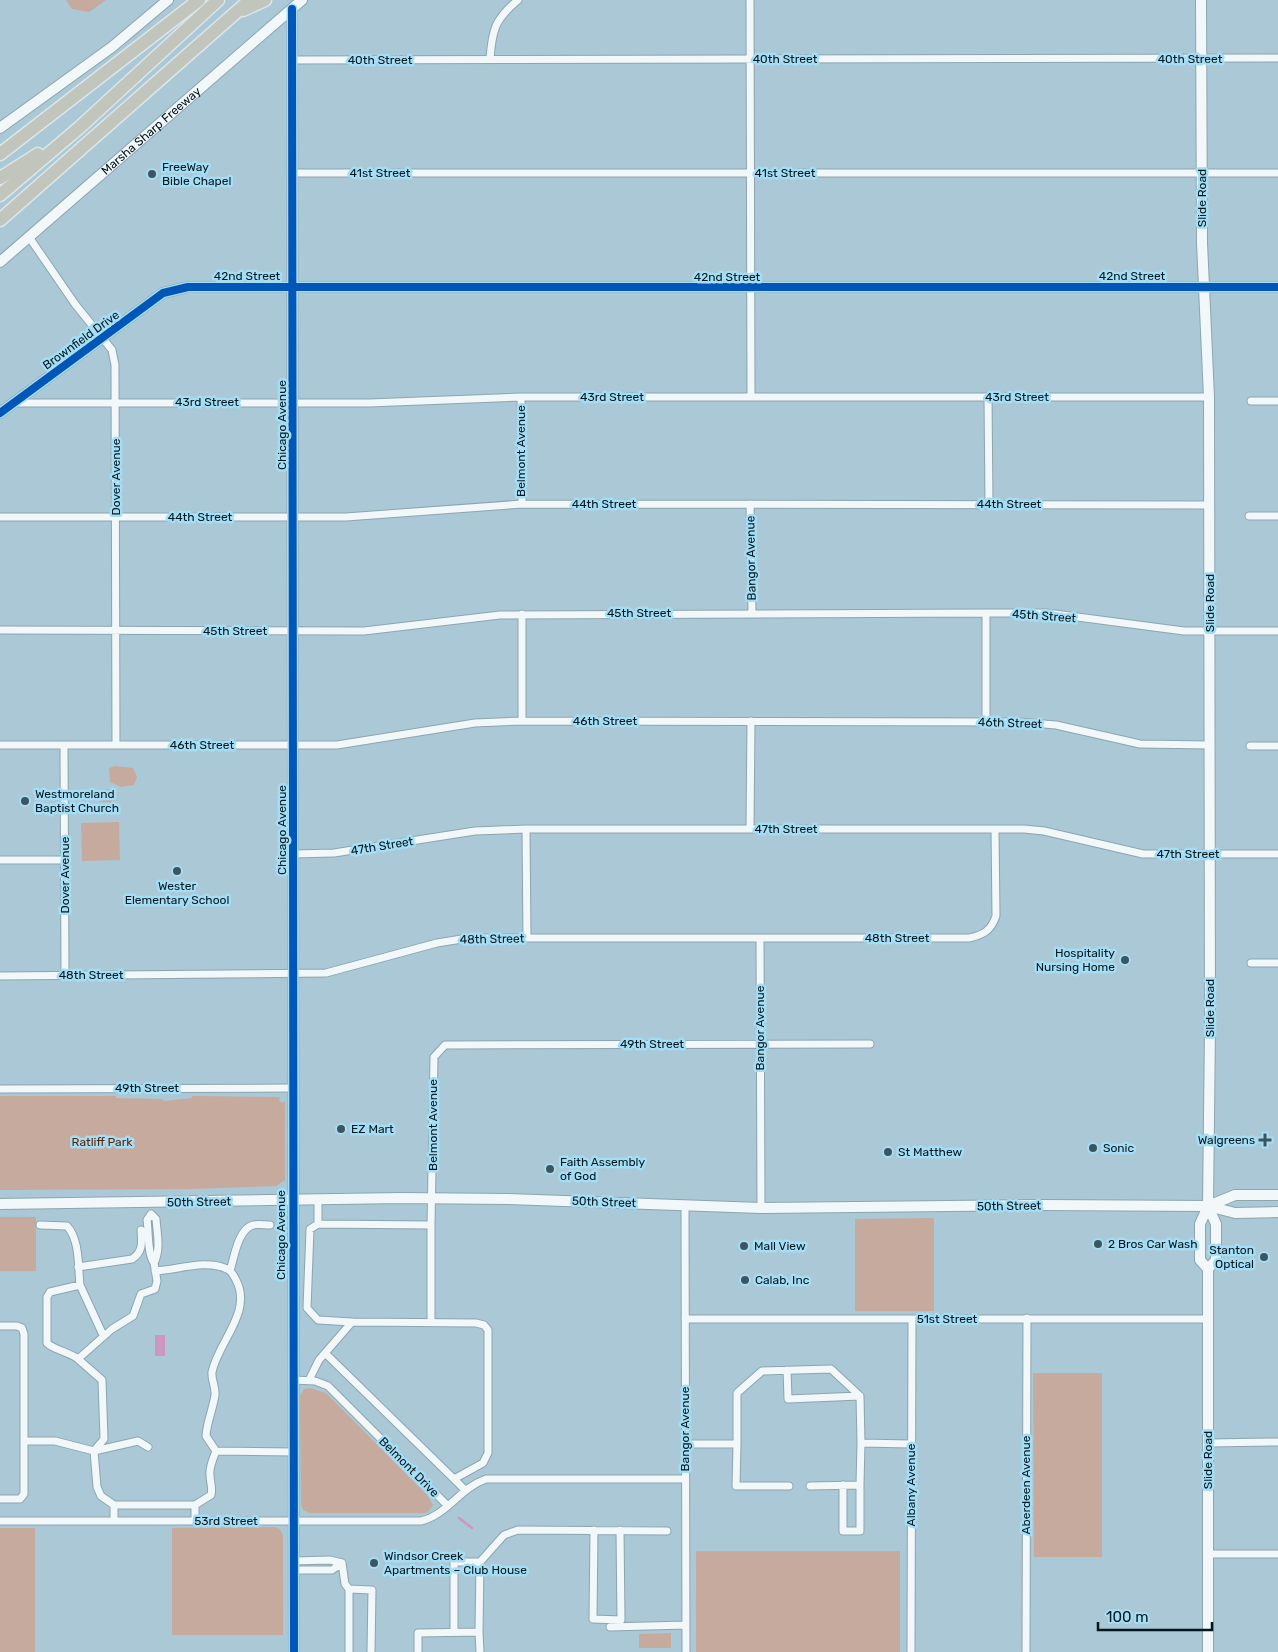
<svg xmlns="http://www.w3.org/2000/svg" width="1278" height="1652" font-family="Rubik,sans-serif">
<rect width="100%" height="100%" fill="#aac8d5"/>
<path fill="#c6aa9d" d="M 66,0 L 106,0 L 89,12 L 72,9 Z
M 115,766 L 133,768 L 137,777 L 134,785 L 121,787 L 110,782 L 109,768 Z
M 101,789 L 116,790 L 115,802 L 100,802 L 98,791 Z
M 119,822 L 120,860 L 82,861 L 81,823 Z
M 0,1096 L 116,1096 L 116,1098 L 161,1099 L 165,1101 L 192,1098 L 192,1096 L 280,1097 L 279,1100 L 282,1103 L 284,1101 L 285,1103 L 285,1180 L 276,1186 L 191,1189 L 0,1190 Z
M 0,1217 L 36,1217 L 36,1271 L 0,1271 Z
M 934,1218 L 934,1311 L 855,1311 L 855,1219 Z
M 1033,1373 L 1102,1373 L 1102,1557 L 1034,1557 Z
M 310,1388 L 326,1393 L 428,1496 L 433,1505 L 428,1512 L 423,1513 L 310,1513 L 303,1510 L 301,1504 L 300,1396 L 304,1389 Z
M 275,1527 L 280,1529 L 283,1536 L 283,1635 L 172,1635 L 172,1528 Z
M 0,1528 L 35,1528 L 35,1652 L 0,1652 Z
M 696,1551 L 900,1551 L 900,1652 L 696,1652 Z
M 671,1633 L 671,1648 L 639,1648 L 639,1634 Z"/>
<path fill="#ce97bf" d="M 155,1335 L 165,1335 L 165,1356 L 155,1356 Z"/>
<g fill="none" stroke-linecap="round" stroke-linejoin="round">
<path stroke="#ce97bf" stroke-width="2.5" d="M 459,1518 L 472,1528"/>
<g stroke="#8da5af" stroke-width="9">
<path id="street" d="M 750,0 L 751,397
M 490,59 C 492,30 495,19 518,0
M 292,60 L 1278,58
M 292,173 L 1278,173
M 29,237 L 75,304 L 112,350 L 115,365 L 116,745
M 988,396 L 989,504
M 521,397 L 522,504
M 1251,401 L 1278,401
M 15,403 L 369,403 L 521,397 L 1209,397
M 750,504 L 752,613
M 1249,516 L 1278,516
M 0,517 L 346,517 L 522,504 L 1209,505
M 986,613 L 986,722
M 0,630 L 364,631 L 500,615 L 986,613 L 1047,613 L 1184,631 L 1278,631
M 522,721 L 522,614
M 0,745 L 337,745 L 475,723 L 522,721 L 1019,722 L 1056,725 L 1140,744 L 1210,745
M 64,745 L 65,975
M 1250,746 L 1278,746
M 526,829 L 527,938
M 750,829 L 751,721
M 293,854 L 334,853 L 475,831 L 526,829 L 1024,829 L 1044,831 L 1143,854 L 1278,854
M 0,860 L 65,860
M 760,938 L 761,1208
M 1251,963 L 1278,963
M 0,976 L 326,973 L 437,943 L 468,938 L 969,938 C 983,935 991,931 996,916 L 995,829
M 0,1089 L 293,1088
M 318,1199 L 318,1224
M 685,1205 L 686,1652
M 151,1214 L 156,1219 C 157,1233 161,1250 154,1263 C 147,1253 149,1232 147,1220 Z
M 40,1225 L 67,1226 C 80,1240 78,1267 80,1285
M 431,1225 L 434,1057 L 445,1045 L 870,1044
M 78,1267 L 132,1259 C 143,1252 142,1243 141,1230
M 155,1271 C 178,1270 205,1259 227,1269 C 232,1271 234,1276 236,1280 C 253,1312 218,1342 212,1372 C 211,1380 216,1387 215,1395 C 213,1409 207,1421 206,1436 L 216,1451 L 293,1452
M 230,1271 C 234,1258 238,1229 253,1225 C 258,1224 265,1225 270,1225
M 685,1319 L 1208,1319
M 352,1322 L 318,1320 L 307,1308 L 310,1229 L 318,1224 L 431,1225 L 431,1322
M 0,1326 L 17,1326 L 22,1328 L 24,1334 L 24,1494 L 20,1499 L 0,1499
M 325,1353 L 454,1479
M 78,1359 C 69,1352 54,1350 47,1343 L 47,1297 L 50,1292 L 80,1285 L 103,1335
M 787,1370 L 788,1399 L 860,1396
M 293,1380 L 315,1381 L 328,1386 L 447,1505
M 309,1380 L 319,1360 L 352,1322 L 476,1323 L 484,1325 L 488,1330 L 488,1453 L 483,1463 L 454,1479 L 465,1490
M 25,1441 L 55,1441 L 94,1451 L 104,1439 L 102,1380 L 78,1359 L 112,1329 L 133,1316 L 141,1294 L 155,1289 L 157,1281 L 154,1263
M 1208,1443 L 1278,1442
M 685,1444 L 737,1444 L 737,1393 L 762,1371 L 831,1369 L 860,1396 L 861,1443 L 911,1444
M 737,1444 L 736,1486 L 789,1486
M 148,1447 L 138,1441 L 94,1451 L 97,1487 L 101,1496 L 114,1505 L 195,1505 L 211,1495 C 213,1487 210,1483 210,1475 C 209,1467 213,1459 216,1451
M 843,1485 L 843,1531 L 860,1531 L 860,1485
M 810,1486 L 860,1485 L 861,1443
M 195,1505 L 195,1521
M 0,1521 L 421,1521 C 447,1515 460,1488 486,1479 L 685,1479
M 114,1521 L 114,1505
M 594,1530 L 593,1619 L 621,1620 L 620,1530
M 1208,1554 L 1278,1554
M 293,1561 L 330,1560 L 342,1563
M 480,1562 L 504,1535 L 518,1530 L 667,1531
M 342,1563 L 345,1584 L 349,1589 L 349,1652
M 293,1570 L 332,1570 L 342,1563
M 349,1589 L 372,1590 L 371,1652
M 610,1627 L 686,1625
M 454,1632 L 454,1562 L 480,1562 L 479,1632
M 418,1652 L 418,1633 L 479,1632 L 480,1652
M 911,1652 L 912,1319
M 1026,1652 L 1027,1318"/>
</g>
<g stroke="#8da5af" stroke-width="12">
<g id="secondary">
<path d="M 1201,0 L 1202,243 L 1209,397 L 1210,1027 L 1208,1206 L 1200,1224 L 1200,1260 L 1208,1269"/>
<path d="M 292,9 L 294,1652"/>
<path d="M 0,128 L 112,47 L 168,0"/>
<path id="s1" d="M 0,262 L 302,0"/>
<path d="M 0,413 L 163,293 L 188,287 L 1278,287"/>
<path d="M 0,1204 L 401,1198 L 508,1199 L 761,1208 L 1042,1205 L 1208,1206 L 1235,1213 L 1278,1212"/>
<path d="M 1208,1206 L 1235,1195 L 1278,1195"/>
<path d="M 1208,1652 L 1208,1269 L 1216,1260 L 1216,1224 L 1208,1206"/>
</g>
</g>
<g stroke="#d9e6ec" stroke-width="15">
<path id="highway" d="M 243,10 L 265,0
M 0,154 L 199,0
M 0,178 L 38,154
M 0,195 L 80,127 L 218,0
M 0,220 L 250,0"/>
</g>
<use href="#street" stroke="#f2f7f9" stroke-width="7"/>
<use href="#secondary" stroke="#f2f7f9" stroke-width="10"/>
<use href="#highway" stroke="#c2c5bb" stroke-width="12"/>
<g stroke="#a5ddf4" stroke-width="11">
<path id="cycleway" d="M 292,9 L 294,1652
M 0,413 L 163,293 L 188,287 L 1278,287"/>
</g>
<use href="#cycleway" stroke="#0057b8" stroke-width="8"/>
</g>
<g fill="#3d555f" stroke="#a5ddf4" stroke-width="2">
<circle cx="152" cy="174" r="5"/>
<circle cx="25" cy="801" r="5"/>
<circle cx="177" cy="871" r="5"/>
<circle cx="1125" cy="960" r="5"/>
<circle cx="341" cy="1129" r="5"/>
<path d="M1262.5 1132.5h5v5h5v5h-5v5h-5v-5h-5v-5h5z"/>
<circle cx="1093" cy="1148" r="5"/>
<circle cx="888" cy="1152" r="5"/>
<circle cx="550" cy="1169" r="5"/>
<circle cx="1098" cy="1244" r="5"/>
<circle cx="744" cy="1246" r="5"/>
<circle cx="1264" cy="1257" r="5"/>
<circle cx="745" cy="1280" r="5"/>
<circle cx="374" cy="1563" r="5"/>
</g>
<g text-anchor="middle" stroke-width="5" stroke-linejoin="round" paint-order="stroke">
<g font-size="12" fill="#02171f" stroke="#a5ddf4">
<text x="785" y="63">40th Street</text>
<text x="1190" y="63">40th Street</text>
<text x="380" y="64">40th Street</text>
<text dy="4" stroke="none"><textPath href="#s1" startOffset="200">Marsha Sharp Freeway</textPath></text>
<text x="380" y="177">41st Street</text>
<text x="785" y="177">41st Street</text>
<text transform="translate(1202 198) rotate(-90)" y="4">Slide Road</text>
<text x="247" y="280">42nd Street</text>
<text x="1132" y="280">42nd Street</text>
<text x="727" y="281">42nd Street</text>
<text transform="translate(81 340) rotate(-36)" y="4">Brownfield Drive</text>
<text x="612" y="401">43rd Street</text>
<text x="1017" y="401">43rd Street</text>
<text x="207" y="406">43rd Street</text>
<text transform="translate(282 425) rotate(-90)" y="4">Chicago Avenue</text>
<text transform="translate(521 451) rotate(-90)" y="4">Belmont Avenue</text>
<text transform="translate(116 477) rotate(-90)" y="4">Dover Avenue</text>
<text x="604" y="508">44th Street</text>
<text x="1009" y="508">44th Street</text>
<text x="200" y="521">44th Street</text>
<text transform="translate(751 558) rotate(-91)" y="4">Bangor Avenue</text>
<text transform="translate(1210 603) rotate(-90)" y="4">Slide Road</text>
<text x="639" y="617">45th Street</text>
<text transform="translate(1044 616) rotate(4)" y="4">45th Street</text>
<text x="235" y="635">45th Street</text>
<text x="605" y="725">46th Street</text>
<text transform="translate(1010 723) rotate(2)" y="4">46th Street</text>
<text x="202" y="749">46th Street</text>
<text x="786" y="833">47th Street</text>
<text transform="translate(282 830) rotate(-90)" y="4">Chicago Avenue</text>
<text transform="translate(382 846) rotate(-9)" y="4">47th Street</text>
<text x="1188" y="858">47th Street</text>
<text transform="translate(65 875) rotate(-90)" y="4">Dover Avenue</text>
<text x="897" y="942">48th Street</text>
<text transform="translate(492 939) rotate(-1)" y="4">48th Street</text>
<text x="91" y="979">48th Street</text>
<text transform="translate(1210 1008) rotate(-90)" y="4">Slide Road</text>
<text transform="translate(760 1028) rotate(-90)" y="4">Bangor Avenue</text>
<text x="652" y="1048">49th Street</text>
<text x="147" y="1092">49th Street</text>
<text transform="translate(433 1125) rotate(-90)" y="4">Belmont Avenue</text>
<text transform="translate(199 1202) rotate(-1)" y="4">50th Street</text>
<text transform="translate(604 1202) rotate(2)" y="4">50th Street</text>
<text transform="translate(1009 1206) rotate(-1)" y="4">50th Street</text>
<text transform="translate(281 1235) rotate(-90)" y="4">Chicago Avenue</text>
<text x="947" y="1323">51st Street</text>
<text transform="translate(685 1429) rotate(-90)" y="4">Bangor Avenue</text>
<text transform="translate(1208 1460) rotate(-90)" y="4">Slide Road</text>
<text transform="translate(409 1467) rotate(45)" y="4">Belmont Drive</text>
<text transform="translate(911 1485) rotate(-90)" y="4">Albany Avenue</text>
<text transform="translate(1026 1485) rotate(-90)" y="4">Aberdeen Avenue</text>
<text x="226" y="1525">53rd Street</text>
</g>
<g font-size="12" fill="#02171f" stroke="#a5ddf4" text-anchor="start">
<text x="162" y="171">FreeWay<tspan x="162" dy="14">Bible Chapel</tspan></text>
<text x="35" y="798">Westmoreland<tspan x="35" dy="14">Baptist Church</tspan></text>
<text x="177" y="890" text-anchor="middle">Wester<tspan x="177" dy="14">Elementary School</tspan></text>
<text x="1115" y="957" text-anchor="end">Hospitality<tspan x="1115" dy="14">Nursing Home</tspan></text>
<text x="351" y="1133">EZ Mart</text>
<text x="1255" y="1144" text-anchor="end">Walgreens</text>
<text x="1103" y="1152">Sonic</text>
<text x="898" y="1156">St Matthew</text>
<text x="560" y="1166">Faith Assembly<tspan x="560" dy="14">of God</tspan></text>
<text x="1108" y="1248">2 Bros Car Wash</text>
<text x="754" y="1250">Mall View</text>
<text x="1254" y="1254" text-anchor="end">Stanton<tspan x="1254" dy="14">Optical</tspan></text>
<text x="755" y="1284">Calab, Inc</text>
<text x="384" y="1560">Windsor Creek<tspan x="384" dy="14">Apartments – Club House</tspan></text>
</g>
<g font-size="12" fill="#5e2401" stroke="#a5ddf4">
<text x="102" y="1146">Ratliff Park</text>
</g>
</g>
<path d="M1098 1622v8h114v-8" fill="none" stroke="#02171f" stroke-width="2.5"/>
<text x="1106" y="1622" font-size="15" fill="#02171f" stroke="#a5ddf4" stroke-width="4" paint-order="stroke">100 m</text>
</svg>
